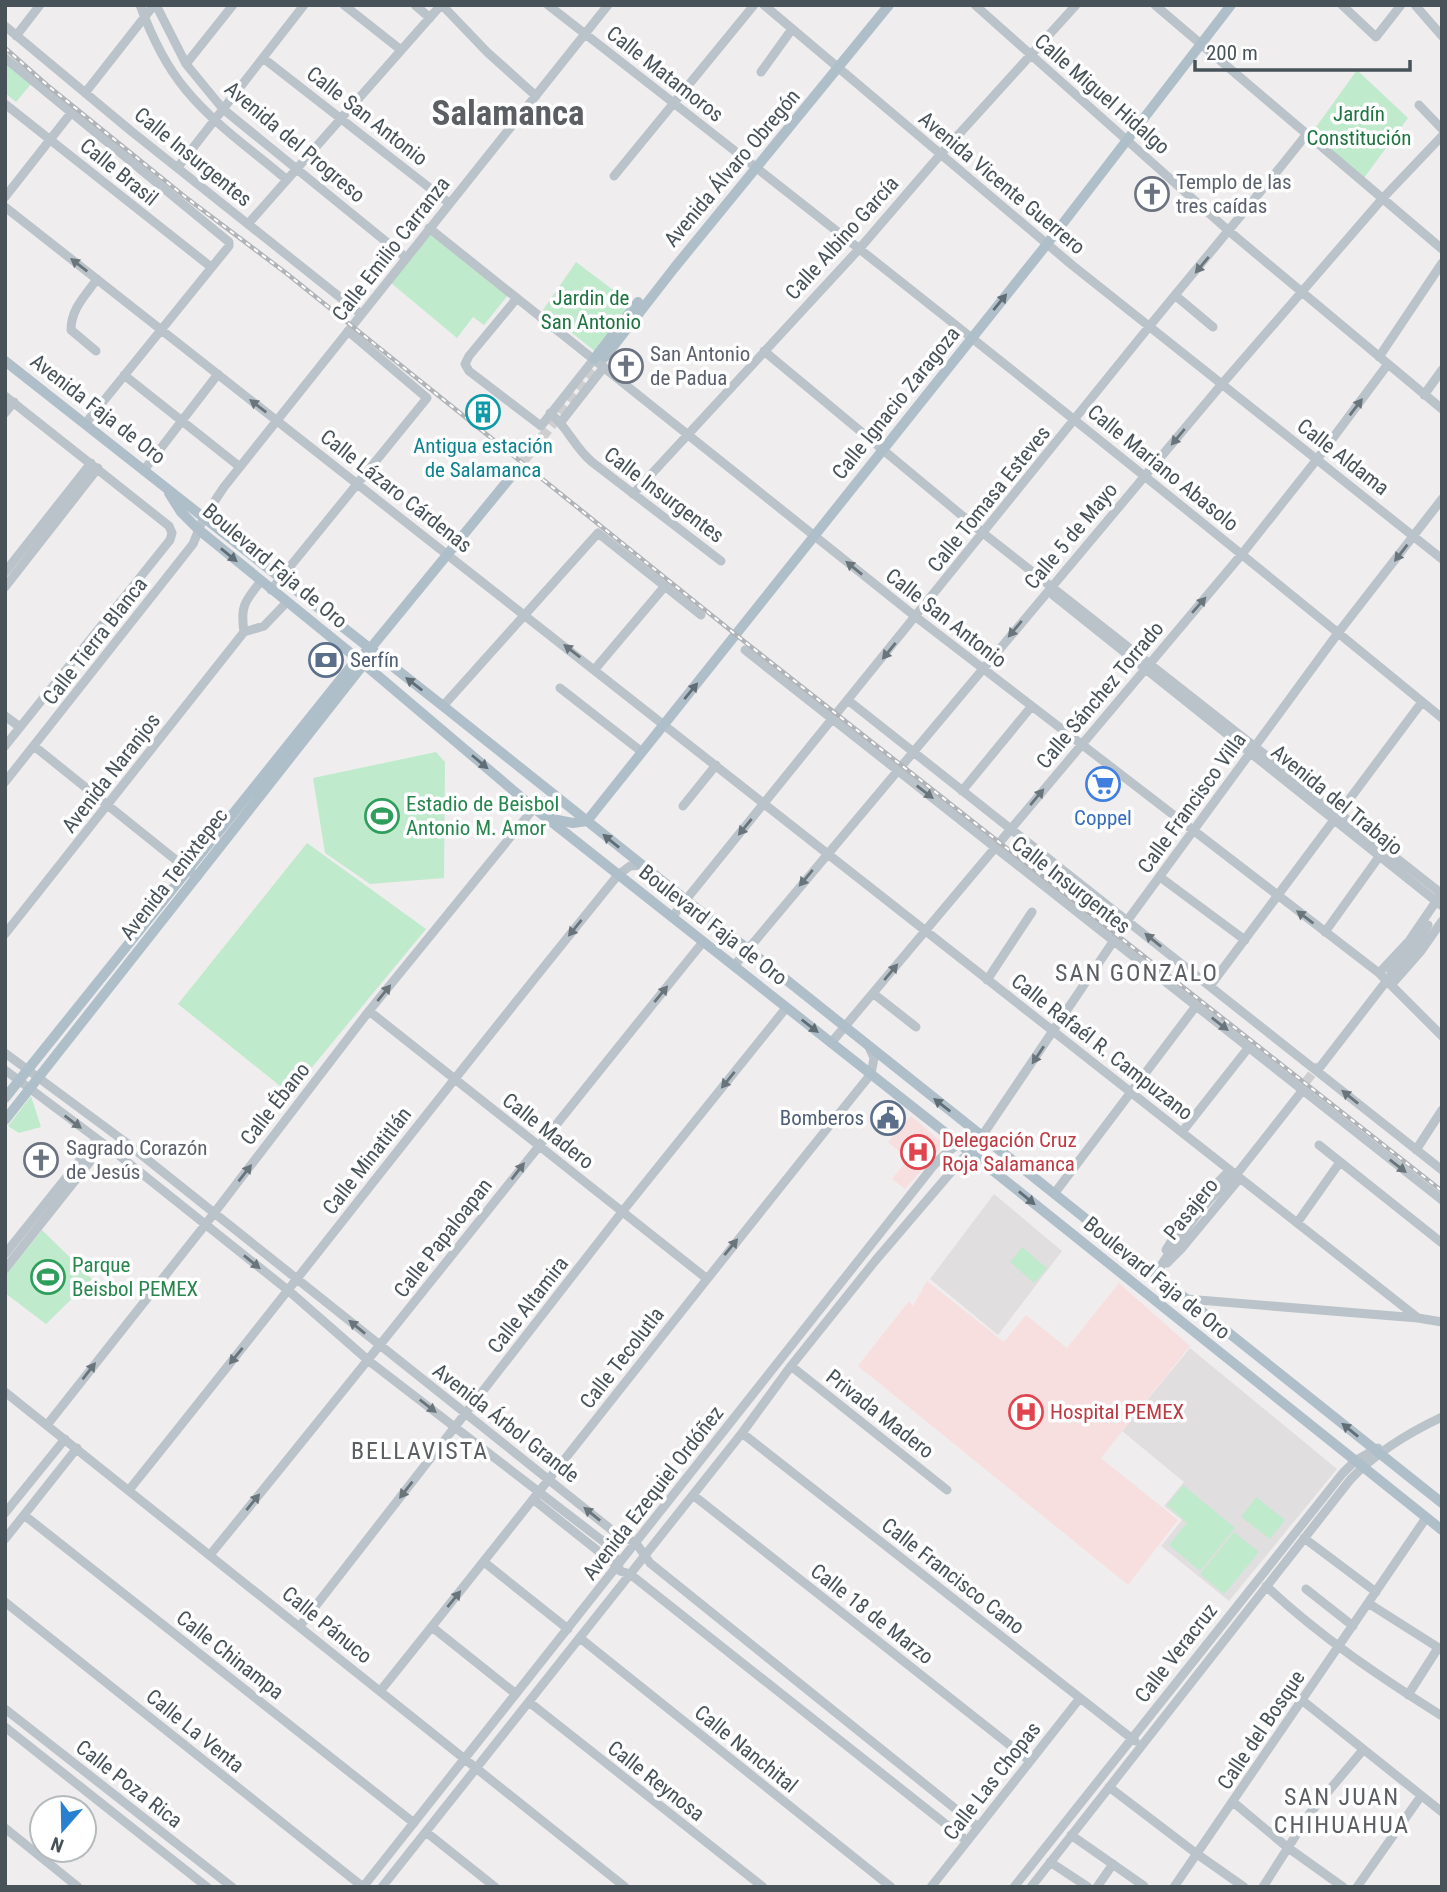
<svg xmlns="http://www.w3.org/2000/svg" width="1447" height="1892" font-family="'Roboto Condensed',sans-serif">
<rect width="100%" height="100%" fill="#f0edee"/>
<path fill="#e1dedf" d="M 994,1194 L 1062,1251 L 998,1335 L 930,1279 Z
M 1190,1348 L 1337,1469 L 1229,1601 L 1161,1546 L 1182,1520 L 1164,1506 L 1184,1482 L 1122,1431 Z"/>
<path fill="#f8dfdf" d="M 911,1116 L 944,1144 L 905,1189 L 892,1179 L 908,1159 L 888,1142 Z
M 927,1281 L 1004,1342 L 1026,1315 L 1067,1348 L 1119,1283 L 1190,1346 L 1101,1458 L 1178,1520 L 1128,1585 L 858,1366 L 909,1301 L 913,1306 Z"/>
<path fill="#bfeacc" d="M 5,63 L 31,84 L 16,102 L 5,93 Z
M 1357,70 L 1408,118 L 1364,178 L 1311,134 Z
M 429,232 L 508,295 L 484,325 L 473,317 L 457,338 L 391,283 Z
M 576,262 L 633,305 L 596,352 L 543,310 Z
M 436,752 L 445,762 L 444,878 L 370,884 L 325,853 L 313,778 Z
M 307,843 L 426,929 L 290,1094 L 178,1004 Z
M 31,1096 L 41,1127 L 19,1133 L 8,1126 Z
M 42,1230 L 92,1279 L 46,1324 L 5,1293 L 5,1276 Z
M 1022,1247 L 1047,1268 L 1034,1283 L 1010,1262 Z
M 1183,1485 L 1235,1528 L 1200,1571 L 1169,1545 L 1187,1523 L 1167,1505 Z
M 1256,1497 L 1285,1520 L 1270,1539 L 1241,1517 Z
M 1234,1532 L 1259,1552 L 1224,1594 L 1200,1574 Z"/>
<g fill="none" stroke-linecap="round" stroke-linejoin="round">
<path stroke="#ceced0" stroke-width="9" stroke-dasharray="9 4.5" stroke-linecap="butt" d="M 1298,1092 L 1319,1065"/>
<path stroke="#ceced0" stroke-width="10" stroke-dasharray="10 5" stroke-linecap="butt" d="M 514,473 L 605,357"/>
<path stroke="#bac3c9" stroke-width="9" d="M 140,5 C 151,35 165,65 186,90 C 215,125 253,151 287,180
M 156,5 L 186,64 L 223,109 L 405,257
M 344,5 L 401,50
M 415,5 L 430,18
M 442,5 L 487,52 L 536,96
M 548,5 C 849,239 1148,476 1442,718
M 764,5 L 1072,265 L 1442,559
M 975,5 L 1230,232 L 1442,409
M 1155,5 L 1442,249
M 1342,5 L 1376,37 L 1401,5
M 1415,5 L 1442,36
M 5,26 L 131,131 L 361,314
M 16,36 L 40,5
M 5,58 L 229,242 L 229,246 L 85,424
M 263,58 L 449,203
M 186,64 L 233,5
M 761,72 L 792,29
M 85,93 L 154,5
M 5,104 L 211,267
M 1419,105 L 1442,129
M 178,167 L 304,5
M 614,176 L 754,5
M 5,197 L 71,113
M 5,207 L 1418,1318
M 248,224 L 441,5
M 429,228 L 916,617 L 1379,973 L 1442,1036
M 1176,296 L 1213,327
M 517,298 L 469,356 L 465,364 L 469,371 L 541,426 L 594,359
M 96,351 L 71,330 C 71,309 85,296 97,279
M 764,351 L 983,533 L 1442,894
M 1379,357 L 1442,263
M 124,375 L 240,467
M 1424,395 L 1442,370
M 5,396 L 169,526 L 172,533 L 170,540 L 5,746
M 5,413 L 14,402
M 550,413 C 567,426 574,447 592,462 L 721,561
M 561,422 L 604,367
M 144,470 L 218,374
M 633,494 L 860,248 L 940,155 L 1076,5
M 5,572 L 91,463
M 5,587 L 98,468
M 1051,587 L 1053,595 L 1442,906
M 271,590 L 427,398 L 348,331
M 244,632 C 240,606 245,601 261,581
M 745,650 L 1442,1200
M 595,669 L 665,586
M 560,688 L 642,752
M 849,701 L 1442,1170
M 443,706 L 598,533 L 701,615
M 5,716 L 20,727
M 34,746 L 197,877
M 5,782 L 193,544 L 204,517 L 224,487 L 608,5
M 962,791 L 1031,707
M 683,806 L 716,765
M 1160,877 L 1245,940
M 672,917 C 832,721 989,523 1148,328 C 1201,263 1255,200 1306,135
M 1325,932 L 1381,854
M 5,934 L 244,632 L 264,626 L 287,602
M 734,966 L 1222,384 L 1383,198 L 1442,136
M 1379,973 L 1409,941 L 1439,897
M 1391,973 L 1412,949 L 1428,925
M 987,980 L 1032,912
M 1392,984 L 1421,951 L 1442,921
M 1210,986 L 1422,702
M 874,994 L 916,1027
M 369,1011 L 706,1278
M 831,1043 L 1242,554 L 1318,458 L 1388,364
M 5,1053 L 124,1141 L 613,1531 L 636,1543 L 650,1563 L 978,1827
M 5,1070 L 116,1153 L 289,1291 L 369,1361 L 604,1542 L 614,1554 L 620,1571 L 630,1574 L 967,1841
M 1317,1071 L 1388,979
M 1182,1132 L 1249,1047
M 1319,1145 L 1442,1243
M 1416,1150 L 1442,1110
M 1236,1175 L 1302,1091
M 1054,1194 L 1196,1006
M 1297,1223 L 1340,1162
M 1166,1250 L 1191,1210 L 1230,1170
M 5,1254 L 97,1139
M 1167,1263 L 1182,1248 L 1240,1178
M 5,1269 L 104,1144
M 1155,1275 C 1178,1239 1201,1205 1232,1177
M 1186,1299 L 1418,1318 L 1442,1322
M 791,1366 L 947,1490
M 5,1392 L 625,1887
M 47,1425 L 205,1225 L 369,1011 L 534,808
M 742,1433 L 1135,1741
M 129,1490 C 293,1286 453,1078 618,875 L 630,866 L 642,865
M 693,1495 L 1030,1761
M 534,1500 L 617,1566
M 5,1513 L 65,1439
M 24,1515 L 414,1823
M 1304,1538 L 1376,1592
M 5,1539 L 77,1448
M 210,1555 C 376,1352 538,1146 703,942
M 484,1562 L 568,1629
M 1266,1586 C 1319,1636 1380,1677 1442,1716
M 1306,1589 L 1353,1626
M 5,1602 L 363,1887
M 1368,1603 L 1442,1650
M 300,1626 L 622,1212 L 786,1008
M 432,1627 L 516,1694
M 580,1638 L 891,1887
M 381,1690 C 545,1486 706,1278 871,1074 L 874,1058 L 869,1047
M 1408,1695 L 1438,1648
M 1303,1701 L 1442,1812
M 529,1702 L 763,1887
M 5,1709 L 232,1887
M 5,1727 L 207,1887
M 1109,1787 L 1197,1854 L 1244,1887
M 1233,1802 L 1287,1847 L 1343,1887
M 5,1828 L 78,1887
M 426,1832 L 495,1887
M 1071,1835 L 1144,1886
M 1050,1862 L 1088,1887
M 363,1887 L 934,1165 C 951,1147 958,1143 982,1136 L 1127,921 L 1338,633 L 1442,499
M 382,1887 L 742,1433 L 791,1366 L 875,1261 L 963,1158 L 989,1142
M 931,1887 L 1080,1698
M 1014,1887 L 1342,1474 L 1355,1461 L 1378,1448
M 1031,1887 L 1350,1480 C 1376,1452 1408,1433 1442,1417
M 1097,1887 L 1113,1864
M 1174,1887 L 1426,1518
M 1263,1887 L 1310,1813 L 1363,1750
M 1357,1887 L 1421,1796"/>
<path stroke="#afbfca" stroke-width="10" d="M 605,357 L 675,267 L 889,5
M 594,359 L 638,302
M 5,361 L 443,706 L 1442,1503
M 169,493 L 181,512 L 199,530 L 364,664 L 534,808 L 976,1157 L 1442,1530
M 552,819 L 573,823 L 587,821 L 1047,244 L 1231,5
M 5,1098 L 357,659 L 370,649 L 514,473
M 5,1120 L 367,660"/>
<g stroke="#b0b3b7" stroke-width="4.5">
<path id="rail" d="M 5,48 L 47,85 L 184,196 L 286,273 L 745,642 L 1442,1191"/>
</g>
<use href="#rail" stroke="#fff" stroke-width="2" stroke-dasharray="5" stroke-linecap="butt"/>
</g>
<defs><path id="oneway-solid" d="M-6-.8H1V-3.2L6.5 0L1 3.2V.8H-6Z" transform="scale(1.75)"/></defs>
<g fill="#6a747b">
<use href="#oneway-solid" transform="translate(79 265) rotate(-142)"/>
<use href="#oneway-solid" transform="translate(1202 265) rotate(130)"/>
<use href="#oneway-solid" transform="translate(258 406) rotate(-142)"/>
<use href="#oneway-solid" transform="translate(1356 407) rotate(-53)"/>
<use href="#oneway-solid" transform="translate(1178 437) rotate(130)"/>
<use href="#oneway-solid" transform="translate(1401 553) rotate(128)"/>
<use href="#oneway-solid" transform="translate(854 568) rotate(-141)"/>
<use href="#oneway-solid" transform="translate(1199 605) rotate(-49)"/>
<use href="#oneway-solid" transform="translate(1015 629) rotate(130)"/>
<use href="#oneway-solid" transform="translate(572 651) rotate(-142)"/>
<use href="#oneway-solid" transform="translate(889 651) rotate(129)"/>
<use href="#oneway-solid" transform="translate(925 792) rotate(38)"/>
<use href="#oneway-solid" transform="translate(1037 797) rotate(-50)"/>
<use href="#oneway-solid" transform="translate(745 827) rotate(129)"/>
<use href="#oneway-solid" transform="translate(806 878) rotate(130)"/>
<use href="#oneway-solid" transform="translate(1305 917) rotate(-143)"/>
<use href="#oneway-solid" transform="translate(575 928) rotate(129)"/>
<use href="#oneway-solid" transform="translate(1153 940) rotate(-141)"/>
<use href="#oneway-solid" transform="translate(891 972) rotate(-50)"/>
<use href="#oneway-solid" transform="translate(384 993) rotate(-51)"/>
<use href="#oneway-solid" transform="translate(661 994) rotate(-51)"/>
<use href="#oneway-solid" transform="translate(1220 1024) rotate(38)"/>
<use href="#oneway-solid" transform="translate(1038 1055) rotate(124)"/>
<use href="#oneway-solid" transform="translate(728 1080) rotate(129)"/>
<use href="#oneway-solid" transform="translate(1350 1097) rotate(-141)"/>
<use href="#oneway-solid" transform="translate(73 1122) rotate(37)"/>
<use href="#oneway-solid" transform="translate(1398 1166) rotate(38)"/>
<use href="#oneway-solid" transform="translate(518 1171) rotate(-52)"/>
<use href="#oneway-solid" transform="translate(245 1173) rotate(-52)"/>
<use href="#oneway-solid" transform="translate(731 1247) rotate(-51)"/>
<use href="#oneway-solid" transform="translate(252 1262) rotate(39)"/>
<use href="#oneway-solid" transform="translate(357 1327) rotate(-141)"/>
<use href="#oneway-solid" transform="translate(236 1356) rotate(129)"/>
<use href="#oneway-solid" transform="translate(89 1371) rotate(-52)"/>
<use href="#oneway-solid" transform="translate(428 1406) rotate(38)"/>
<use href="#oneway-solid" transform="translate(406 1490) rotate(128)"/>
<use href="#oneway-solid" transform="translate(253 1502) rotate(-51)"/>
<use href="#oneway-solid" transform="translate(592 1514) rotate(-141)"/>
<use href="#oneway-solid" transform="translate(454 1599) rotate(-51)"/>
</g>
<g fill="#616d75">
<use href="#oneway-solid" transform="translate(1000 302) rotate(-51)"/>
<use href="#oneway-solid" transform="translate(229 555) rotate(39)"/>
<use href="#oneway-solid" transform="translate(414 684) rotate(-142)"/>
<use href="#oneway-solid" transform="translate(691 691) rotate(-51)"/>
<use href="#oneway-solid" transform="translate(480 762) rotate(40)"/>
<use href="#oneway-solid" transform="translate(611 841) rotate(-141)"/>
<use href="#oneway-solid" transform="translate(810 1026) rotate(38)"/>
<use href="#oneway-solid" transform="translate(942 1105) rotate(-142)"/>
<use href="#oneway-solid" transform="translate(1027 1198) rotate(39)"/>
<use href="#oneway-solid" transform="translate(1350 1430) rotate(-141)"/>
</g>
<defs>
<g id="church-ring" transform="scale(1.75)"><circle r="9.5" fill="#fff" stroke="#6b7280" stroke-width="1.5"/><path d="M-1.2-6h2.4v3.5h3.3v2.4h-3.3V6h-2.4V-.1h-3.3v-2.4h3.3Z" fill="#6b7280"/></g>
<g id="building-ring" transform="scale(1.75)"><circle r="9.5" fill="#fff" stroke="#0f9aa8" stroke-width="1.5"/><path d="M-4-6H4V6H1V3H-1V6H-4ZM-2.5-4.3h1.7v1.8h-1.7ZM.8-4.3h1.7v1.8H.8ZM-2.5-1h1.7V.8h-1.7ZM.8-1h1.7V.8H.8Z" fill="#0f9aa8"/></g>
<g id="bank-ring" transform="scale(1.75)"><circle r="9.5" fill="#fff" stroke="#5c6f8a" stroke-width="1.5"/><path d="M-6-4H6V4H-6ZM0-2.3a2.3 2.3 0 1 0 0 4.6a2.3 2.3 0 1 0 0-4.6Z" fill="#5c6f8a"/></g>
<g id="supermarket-ring" transform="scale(1.75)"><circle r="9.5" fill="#fff" stroke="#3f7fe0" stroke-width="1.5"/><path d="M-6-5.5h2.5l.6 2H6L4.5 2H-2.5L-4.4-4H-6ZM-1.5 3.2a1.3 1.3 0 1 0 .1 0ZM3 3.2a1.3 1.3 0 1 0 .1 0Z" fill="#3f7fe0"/></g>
<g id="stadium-ring" transform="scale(1.75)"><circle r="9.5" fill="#fff" stroke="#2e9e5b" stroke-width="1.5"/><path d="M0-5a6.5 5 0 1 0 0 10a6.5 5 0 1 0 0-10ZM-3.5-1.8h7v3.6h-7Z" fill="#2e9e5b"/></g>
<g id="civic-ring" transform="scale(1.75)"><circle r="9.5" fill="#fff" stroke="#5c6f8a" stroke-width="1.5"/><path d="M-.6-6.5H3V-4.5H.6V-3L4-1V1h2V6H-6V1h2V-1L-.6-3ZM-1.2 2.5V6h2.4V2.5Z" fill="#5c6f8a"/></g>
<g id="hospital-ring" transform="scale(1.75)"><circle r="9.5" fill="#fff" stroke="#e0444e" stroke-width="1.5"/><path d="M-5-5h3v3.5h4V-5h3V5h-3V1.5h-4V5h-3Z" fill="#e0444e"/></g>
</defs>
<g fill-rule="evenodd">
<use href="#church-ring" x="1152" y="194"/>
<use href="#church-ring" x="626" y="366"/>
<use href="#building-ring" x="483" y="412"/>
<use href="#bank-ring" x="326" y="660"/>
<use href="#supermarket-ring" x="1103" y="784"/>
<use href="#stadium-ring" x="382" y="816"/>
<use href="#civic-ring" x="888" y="1118"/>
<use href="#hospital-ring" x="918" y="1152"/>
<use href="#church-ring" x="41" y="1160"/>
<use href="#stadium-ring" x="48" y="1277"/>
<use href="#hospital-ring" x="1026" y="1412"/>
</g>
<g text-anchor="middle" stroke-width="7" stroke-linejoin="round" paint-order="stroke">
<g font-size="21" fill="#475259" stroke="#fff">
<text transform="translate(665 74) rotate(38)" y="7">Calle Matamoros</text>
<text transform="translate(1102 94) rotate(41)" y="7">Calle Miguel Hidalgo</text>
<text transform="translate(367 116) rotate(38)" y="7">Calle San Antonio</text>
<text transform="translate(295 142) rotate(40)" y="7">Avenida del Progreso</text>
<text transform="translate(193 157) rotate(39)" y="7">Calle Insurgentes</text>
<text transform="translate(732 168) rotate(-50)" y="7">Avenida Álvaro Obregón</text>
<text transform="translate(119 172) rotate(39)" y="7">Calle Brasil</text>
<text transform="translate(1002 183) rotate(40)" y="7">Avenida Vicente Guerrero</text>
<text transform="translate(842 238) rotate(-48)" y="7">Calle Albino García</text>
<text transform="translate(391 249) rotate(-52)" y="7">Calle Emilio Carranza</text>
<text transform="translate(896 403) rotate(-51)" y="7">Calle Ignacio Zaragoza</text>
<text transform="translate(98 409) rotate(38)" y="7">Avenida Faja de Oro</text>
<text transform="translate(1343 457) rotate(38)" y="7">Calle Aldama</text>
<text transform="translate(1163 468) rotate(39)" y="7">Calle Mariano Abasolo</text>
<text transform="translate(396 491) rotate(38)" y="7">Calle Lázaro Cárdenas</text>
<text transform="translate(664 495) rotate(37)" y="7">Calle Insurgentes</text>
<text transform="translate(989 499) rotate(-51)" y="7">Calle Tomasa Esteves</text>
<text transform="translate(1071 536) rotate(-50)" y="7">Calle 5 de Mayo</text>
<text transform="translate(275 566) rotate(40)" y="7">Boulevard Faja de Oro</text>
<text transform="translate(946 618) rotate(38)" y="7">Calle San Antonio</text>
<text transform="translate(95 641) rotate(-52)" y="7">Calle Tierra Blanca</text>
<text transform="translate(1100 695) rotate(-50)" y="7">Calle Sánchez Torrado</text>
<text transform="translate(111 773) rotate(-52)" y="7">Avenida Naranjos</text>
<text transform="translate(1337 800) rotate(39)" y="7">Avenida del Trabajo</text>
<text transform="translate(1192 803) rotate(-54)" y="7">Calle Francisco Villa</text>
<text transform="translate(174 874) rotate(-52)" y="7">Avenida Tenixtepec</text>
<text transform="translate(1071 885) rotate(38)" y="7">Calle Insurgentes</text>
<text transform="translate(713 925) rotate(38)" y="7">Boulevard Faja de Oro</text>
<text transform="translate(1102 1047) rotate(38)" y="7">Calle Rafaél R. Campuzano</text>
<text transform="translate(275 1104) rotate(-52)" y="7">Calle Ébano</text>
<text transform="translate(548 1131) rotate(38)" y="7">Calle Madero</text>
<text transform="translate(367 1161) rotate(-52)" y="7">Calle Minatitlán</text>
<text transform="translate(1191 1209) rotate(-51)" y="7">Pasajero</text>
<text transform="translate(443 1238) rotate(-52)" y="7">Calle Papaloapan</text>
<text transform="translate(1157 1278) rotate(39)" y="7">Boulevard Faja de Oro</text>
<text transform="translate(528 1305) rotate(-52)" y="7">Calle Altamira</text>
<text transform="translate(622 1358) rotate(-52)" y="7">Calle Tecolutla</text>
<text transform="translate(880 1414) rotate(38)" y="7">Privada Madero</text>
<text transform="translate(506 1423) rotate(38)" y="7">Avenida Árbol Grande</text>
<text transform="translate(653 1493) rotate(-52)" y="7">Avenida Ezequiel Ordóñez</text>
<text transform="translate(953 1576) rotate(38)" y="7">Calle Francisco Cano</text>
<text transform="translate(872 1614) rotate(38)" y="7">Calle 18 de Marzo</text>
<text transform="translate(327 1625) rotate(39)" y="7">Calle Pánuco</text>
<text transform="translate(1176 1653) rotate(-52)" y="7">Calle Veracruz</text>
<text transform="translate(230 1655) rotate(38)" y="7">Calle Chinampa</text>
<text transform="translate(1261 1730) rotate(-56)" y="7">Calle del Bosque</text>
<text transform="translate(195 1731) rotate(39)" y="7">Calle La Venta</text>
<text transform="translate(746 1749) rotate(39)" y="7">Calle Nanchital</text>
<text transform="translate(656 1781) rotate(38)" y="7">Calle Reynosa</text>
<text transform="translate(992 1781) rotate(-52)" y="7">Calle Las Chopas</text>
<text transform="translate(129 1784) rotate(38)" y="7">Calle Poza Rica</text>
</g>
<g font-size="21" fill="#1e7441" stroke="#fff">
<text x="1359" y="121">Jardín<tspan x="1359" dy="24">Constitución</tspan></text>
<text x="591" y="305">Jardin de<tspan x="591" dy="24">San Antonio</tspan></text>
</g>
<g font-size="21" fill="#5b616d" stroke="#fff" text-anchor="start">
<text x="1176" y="189">Templo de las<tspan x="1176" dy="24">tres caídas</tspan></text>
<text x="650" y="361">San Antonio<tspan x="650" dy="24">de Padua</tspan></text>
<text x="66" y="1155">Sagrado Corazón<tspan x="66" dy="24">de Jesús</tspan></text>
</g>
<g font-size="21" fill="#0d838f" stroke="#fff">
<text x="483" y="453">Antigua estación<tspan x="483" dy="24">de Salamanca</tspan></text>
</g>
<g font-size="21" fill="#4e5e75" stroke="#fff" text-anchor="start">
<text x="350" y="667">Serfín</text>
<text x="864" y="1125" text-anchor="end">Bomberos</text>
</g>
<g font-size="21" fill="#27864d" stroke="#fff" text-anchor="start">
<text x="406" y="811">Estadio de Beisbol<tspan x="406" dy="24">Antonio M. Amor</tspan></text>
<text x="72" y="1272">Parque<tspan x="72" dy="24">Beisbol PEMEX</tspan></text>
</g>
<g font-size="21" fill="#366cbe" stroke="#fff">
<text x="1103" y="825">Coppel</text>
</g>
<g font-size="21" fill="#be3a42" stroke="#fff" text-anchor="start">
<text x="942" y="1147">Delegación Cruz<tspan x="942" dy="24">Roja Salamanca</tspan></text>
<text x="1050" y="1419">Hospital PEMEX</text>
</g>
<g font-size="24" letter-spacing="2" fill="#5b5e62" stroke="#fff">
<text x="1137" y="981">SAN GONZALO</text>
<text x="420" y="1459">BELLAVISTA</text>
<text x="1342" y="1805">SAN JUAN<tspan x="1342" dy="28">CHIHUAHUA</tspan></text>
</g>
<g font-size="35" font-weight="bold" fill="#5b5e62" stroke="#fff">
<text x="508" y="125">Salamanca</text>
</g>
</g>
<rect width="1447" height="1892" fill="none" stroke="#475259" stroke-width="14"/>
<g transform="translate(63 1829) rotate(200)"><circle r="33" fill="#ffffff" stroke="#b5babd" stroke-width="2"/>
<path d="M0-5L12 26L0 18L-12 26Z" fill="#2880cf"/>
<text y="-10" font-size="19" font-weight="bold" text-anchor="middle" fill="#475259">N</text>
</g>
<path d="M1195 60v10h215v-10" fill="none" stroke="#475259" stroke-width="3.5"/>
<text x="1206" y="60" font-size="21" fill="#475259" stroke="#ffffff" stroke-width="5" paint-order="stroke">200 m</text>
</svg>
